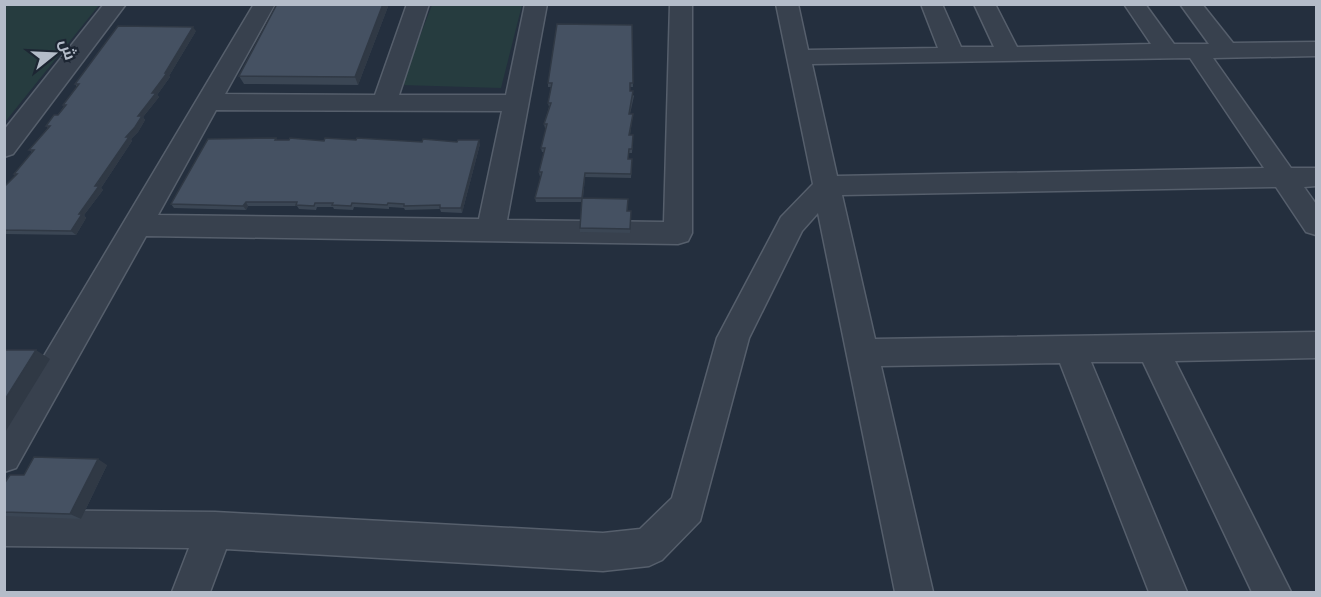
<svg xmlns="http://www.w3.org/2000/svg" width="1321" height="597" font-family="Signika,Cairo,sans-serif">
<rect width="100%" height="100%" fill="#242f3e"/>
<path fill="#263c3f" d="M 5,4 L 99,5 L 5,122 L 4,5 Z
M 432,5 L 522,5 L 501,88 L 401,85 Z"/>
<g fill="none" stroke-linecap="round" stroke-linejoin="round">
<g stroke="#565f6c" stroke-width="3">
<path id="minor" d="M 104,4 L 126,4 L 13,154 L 4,157 L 4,130 Z
M 254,4 L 275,4 L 225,94 L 375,95 L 407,4 L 429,4 L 399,95 L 506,95 L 525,4 L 547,4 L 507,220 L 664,222 L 670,4 L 692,4 L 692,233 L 688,241 L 678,244 L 146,236 L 16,468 L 4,472 L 4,423 ZM 216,110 L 502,111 L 479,219 L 158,215 Z
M 776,4 L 798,4 L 808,50 L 938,48 L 921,4 L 942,4 L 961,47 L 994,47 L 974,4 L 995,4 L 1017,47 L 1151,44 L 1124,4 L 1145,4 L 1174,44 L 1209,44 L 1180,4 L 1202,4 L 1233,43 L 1316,42 L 1316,56 L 1213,58 L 1291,168 L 1316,168 L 1316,186 L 1304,187 L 1316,204 L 1316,235 L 1306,232 L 1276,187 L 842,195 L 875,339 L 1316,332 L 1316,358 L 1175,361 L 1291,592 L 1252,592 L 1143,362 L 1091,362 L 1187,592 L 1149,592 L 1060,363 L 881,366 L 933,592 L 895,592 L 818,213 L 802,231 L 749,338 L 700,521 L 662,560 L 649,566 L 603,571 L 226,549 L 210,592 L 172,592 L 189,548 L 4,546 L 4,510 L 215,512 L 603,533 L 640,529 L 672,498 L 717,338 L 781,217 L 813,184 ZM 1190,58 L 1264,168 L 837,176 L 812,64 Z"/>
</g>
<use href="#minor" fill="#38414e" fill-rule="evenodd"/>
</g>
<path fill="#3b4654" d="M 277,4 L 389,4 L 358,85 L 244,84 L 239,76 Z
M 632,25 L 633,87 L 630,87 L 630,91 L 634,96 L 630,114 L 633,114 L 630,135 L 633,139 L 632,153 L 629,153 L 628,159 L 632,163 L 631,178 L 585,177 L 583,198 L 628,199 L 627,211 L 631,211 L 630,233 L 580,232 L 580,228 L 582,202 L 536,202 L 535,198 L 541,176 L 540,177 L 539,172 L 544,152 L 542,152 L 541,148 L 546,129 L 545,128 L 544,124 L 549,107 L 548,103 L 551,87 L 548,87 L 548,83 Z
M 196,31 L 169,76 L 170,77 L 157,95 L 159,97 L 143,117 L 145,120 L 138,132 L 131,139 L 132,141 L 101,188 L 103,190 L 84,215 L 86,218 L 76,235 L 4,234 L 4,187 L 15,176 L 14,174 L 32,152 L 29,150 L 48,128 L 46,126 L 58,115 L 64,106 L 63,105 L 77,87 L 75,84 Z
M 276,138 L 277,140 L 356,140 L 480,144 L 462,213 L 441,212 L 440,209 L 405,210 L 404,208 L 389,207 L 389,209 L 354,207 L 353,210 L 334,209 L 333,207 L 317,207 L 316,210 L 299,209 L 297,206 L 248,206 L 246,210 L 174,208 L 171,204 Z
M 107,465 L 81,519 L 4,516 L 4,484 L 24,475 Z"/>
<path fill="#303945" d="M 383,4 L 389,4 L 358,85 L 355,77 Z
M 193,27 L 196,31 L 169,76 L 170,77 L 157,95 L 159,97 L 143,117 L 145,120 L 138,132 L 131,139 L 132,141 L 101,188 L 103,190 L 84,215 L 86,218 L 76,235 L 71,231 L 79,214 Z
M 479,140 L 480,144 L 462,213 L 461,208 Z
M 246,202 L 248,206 L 246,210 L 243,206 Z
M 36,350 L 50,359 L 4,434 L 4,401 Z
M 98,459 L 107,465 L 81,519 L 70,514 Z"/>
<path fill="#455162" stroke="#303945" stroke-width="1.5" d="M 277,4 L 383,4 L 355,77 L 239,76 Z
M 557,24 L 632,25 L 633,83 L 630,83 L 630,91 L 633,91 L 629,114 L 633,114 L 629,135 L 633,135 L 632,149 L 629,149 L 628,159 L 632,159 L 631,174 L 585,173 L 582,198 L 535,198 L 542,172 L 539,172 L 545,148 L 541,148 L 547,124 L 544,124 L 551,103 L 548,103 L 552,83 L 548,83 Z
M 118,26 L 193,27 L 165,73 L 167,73 L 152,93 L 156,93 L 138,116 L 142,116 L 135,127 L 126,137 L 129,137 L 95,186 L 99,186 L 79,214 L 82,214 L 71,231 L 4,230 L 4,187 L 17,174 L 14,174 L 34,150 L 29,150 L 50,126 L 46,126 L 54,115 L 58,115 L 66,105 L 63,105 L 79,84 L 75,84 Z
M 276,138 L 275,140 L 289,140 L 290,138 L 324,141 L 325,138 L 356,140 L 357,138 L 422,142 L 423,139 L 457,142 L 458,140 L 479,140 L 461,208 L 440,208 L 440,205 L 404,206 L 404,204 L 388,203 L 387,205 L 352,203 L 351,206 L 332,205 L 333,203 L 315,203 L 314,206 L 296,205 L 297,202 L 246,202 L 243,206 L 171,204 L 208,139 Z
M 582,198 L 628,199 L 627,211 L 631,211 L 630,229 L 580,228 Z
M 4,350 L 36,350 L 4,401 Z
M 34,457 L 98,459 L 70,514 L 4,512 L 4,484 L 10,475 L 24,475 Z"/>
<rect width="1321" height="597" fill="none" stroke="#b4bcc9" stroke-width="12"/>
<g transform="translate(54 54) rotate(72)" stroke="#1d2633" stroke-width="4.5" paint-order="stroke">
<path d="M0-4.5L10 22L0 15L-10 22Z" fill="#b4bcc9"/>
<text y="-9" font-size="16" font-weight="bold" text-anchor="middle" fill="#b4bcc9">ش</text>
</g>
</svg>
